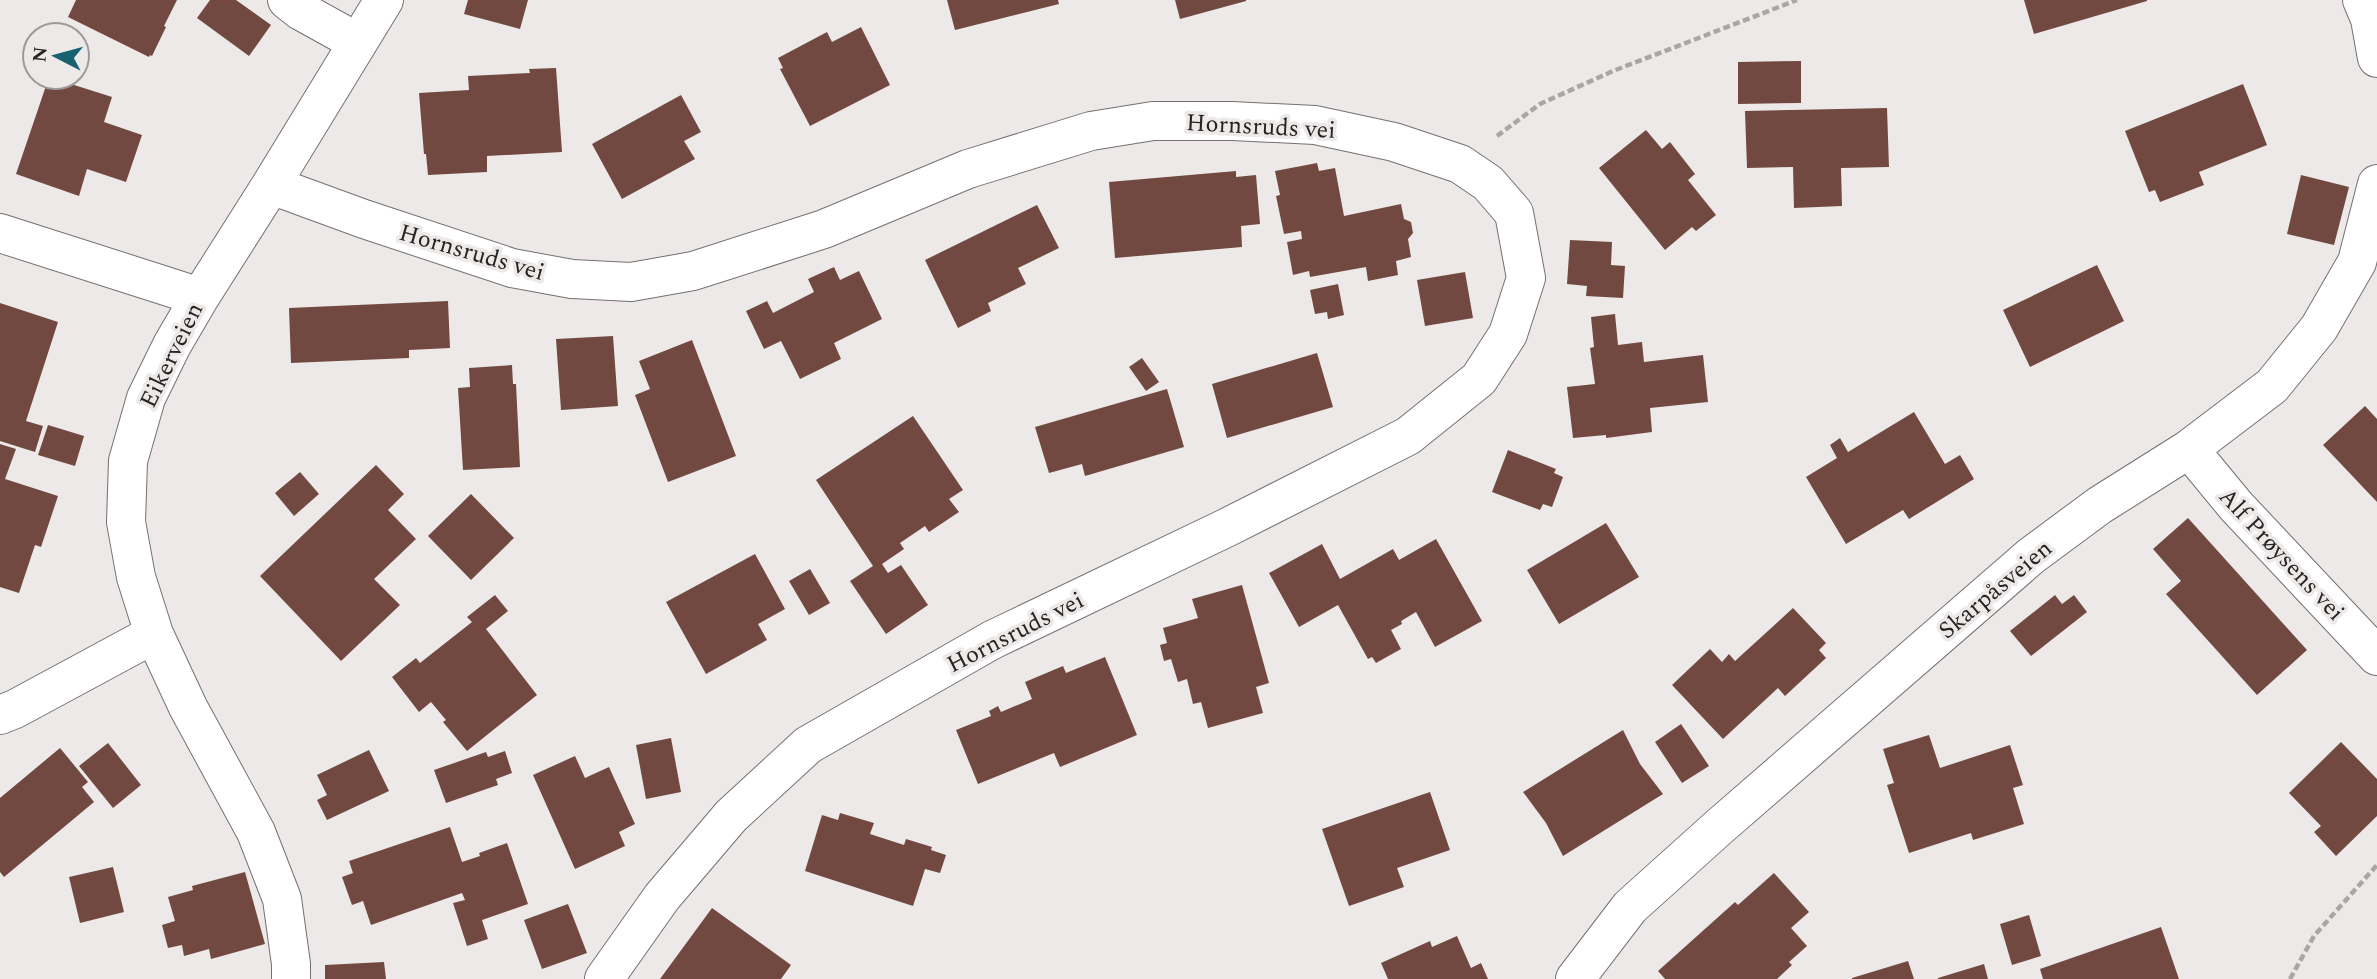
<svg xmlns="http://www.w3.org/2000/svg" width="2377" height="979" font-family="Spectral,serif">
<rect width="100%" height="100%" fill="#ede9e8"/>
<path fill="#714941" d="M 76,0 L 177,0 L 164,26 L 166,27 L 152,56 L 150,55 L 149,57 L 68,17 Z
M 210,0 L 236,0 L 271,25 L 249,56 L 197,18 Z
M 468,0 L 528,0 L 520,29 L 464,14 Z
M 947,0 L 1058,0 L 1059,4 L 955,30 Z
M 1175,0 L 1246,0 L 1246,1 L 1180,19 Z
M 2024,0 L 2147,0 L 2147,1 L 2034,34 Z
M 861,27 L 890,85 L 810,126 L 780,69 L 783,68 L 778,58 L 827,32 L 832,42 Z
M 1801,61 L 1801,103 L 1738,104 L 1738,62 Z
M 556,68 L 562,152 L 487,156 L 487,172 L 428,175 L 426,154 L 424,154 L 419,93 L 469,90 L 468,76 L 530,73 L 529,69 Z
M 49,77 L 112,97 L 104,122 L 142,135 L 126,182 L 87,169 L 79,196 L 16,174 Z
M 2243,84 L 2267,145 L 2199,172 L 2204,185 L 2160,202 L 2155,190 L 2149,192 L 2125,131 Z
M 681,95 L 701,132 L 684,141 L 695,159 L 622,199 L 592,144 Z
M 1887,108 L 1889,167 L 1841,168 L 1842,206 L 1794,208 L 1793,167 L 1747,168 L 1745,111 Z
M 1646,130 L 1662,149 L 1670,142 L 1695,174 L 1688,180 L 1716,215 L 1696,231 L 1692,227 L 1665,250 L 1599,168 Z
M 1317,163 L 1319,171 L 1335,168 L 1344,216 L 1401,204 L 1404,219 L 1411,222 L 1413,233 L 1408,239 L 1411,257 L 1396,261 L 1398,275 L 1368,281 L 1366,267 L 1310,277 L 1309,271 L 1293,275 L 1287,242 L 1302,239 L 1301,231 L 1284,234 L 1276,196 L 1280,195 L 1275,171 Z
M 1236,171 L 1236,177 L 1256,175 L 1260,224 L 1241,226 L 1242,247 L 1115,258 L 1109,182 Z
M 2301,175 L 2349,187 L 2334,245 L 2287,234 Z
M 1037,205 L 1059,248 L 1018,268 L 1026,284 L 988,303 L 991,311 L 958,328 L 925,260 Z
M 1570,240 L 1612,242 L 1611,265 L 1625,266 L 1623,298 L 1586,296 L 1587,286 L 1567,284 Z
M 2097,265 L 2124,321 L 2030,367 L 2003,310 Z
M 834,267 L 840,280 L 859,271 L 882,319 L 834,343 L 841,359 L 800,379 L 781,341 L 764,349 L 746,311 L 767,301 L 773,313 L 814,292 L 808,279 Z
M 1465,272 L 1473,318 L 1425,326 L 1417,280 Z
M 1338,284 L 1344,315 L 1328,319 L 1327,312 L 1315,314 L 1310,290 Z
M 448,301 L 450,348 L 409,350 L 409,358 L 291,363 L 289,308 Z
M 0,303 L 58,322 L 26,421 L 43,426 L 35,452 L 0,441 Z
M 1615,314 L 1618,345 L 1642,342 L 1644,362 L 1703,355 L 1708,402 L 1650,408 L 1652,432 L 1606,438 L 1606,435 L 1573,438 L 1567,387 L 1595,384 L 1590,348 L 1594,347 L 1591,317 Z
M 613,336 L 618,406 L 561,410 L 556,339 Z
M 692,340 L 736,456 L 668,482 L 635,395 L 650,389 L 639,361 Z
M 1317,353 L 1333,407 L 1227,438 L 1212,384 Z
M 1142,358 L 1159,382 L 1146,391 L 1129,367 Z
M 512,365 L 513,384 L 516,384 L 520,467 L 463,470 L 458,388 L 470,387 L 469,368 Z
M 1167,389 L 1184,447 L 1085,476 L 1082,464 L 1049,473 L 1035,427 Z
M 2365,406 L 2377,419 L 2377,502 L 2323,445 Z
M 1914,412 L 1945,464 L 1960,455 L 1974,479 L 1909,519 L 1903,510 L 1846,544 L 1806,477 L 1837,458 L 1830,445 L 1840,438 L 1848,452 Z
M 913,416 L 963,490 L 949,499 L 959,512 L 929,532 L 925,526 L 900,543 L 904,549 L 882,564 L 888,573 L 901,565 L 928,605 L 886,634 L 850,581 L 873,566 L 816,480 Z
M 48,425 L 84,436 L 75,466 L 38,455 Z
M 0,444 L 16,449 L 5,479 L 58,496 L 41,547 L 35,545 L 19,593 L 0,587 Z
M 1508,450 L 1556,469 L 1554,473 L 1563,477 L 1552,507 L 1543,504 L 1540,510 L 1492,492 Z
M 376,465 L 404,494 L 388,510 L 416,539 L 374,579 L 400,605 L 341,661 L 260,576 Z
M 300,472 L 319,494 L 294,516 L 275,493 Z
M 471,494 L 514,538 L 471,580 L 428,536 Z
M 2188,518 L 2307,650 L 2257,695 L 2166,594 L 2181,581 L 2153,549 Z
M 1606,523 L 1639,577 L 1559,624 L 1527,570 Z
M 1436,539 L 1482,621 L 1435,647 L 1416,612 L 1401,621 L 1402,624 L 1391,630 L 1401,649 L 1376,663 L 1372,657 L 1368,659 L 1338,605 L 1299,627 L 1269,573 L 1322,544 L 1340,579 L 1393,549 L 1399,560 Z
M 755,554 L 785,609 L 758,624 L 767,640 L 706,674 L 666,602 Z
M 810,569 L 830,603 L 809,615 L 789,581 Z
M 1242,585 L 1269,683 L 1256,687 L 1263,713 L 1208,728 L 1201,702 L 1193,704 L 1187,679 L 1178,682 L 1171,659 L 1164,661 L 1160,645 L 1167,643 L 1163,628 L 1198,618 L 1192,599 Z
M 495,595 L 508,611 L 486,629 L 537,695 L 467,751 L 443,722 L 446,720 L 431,702 L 419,712 L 392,677 L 416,658 L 420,663 L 472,622 L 467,617 Z
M 2055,595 L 2062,604 L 2074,595 L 2087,612 L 2031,656 L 2010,631 Z
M 1793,608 L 1826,643 L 1819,650 L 1826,658 L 1785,696 L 1778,688 L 1723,739 L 1672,685 L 1710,649 L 1722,662 L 1729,654 L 1735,661 Z
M 1105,657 L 1137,735 L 1060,767 L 1054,753 L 978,784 L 956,730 L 991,716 L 989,711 L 998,706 L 1001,712 L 1032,699 L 1025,682 L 1063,666 L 1066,673 Z
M 1681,724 L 1709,766 L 1682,783 L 1655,742 Z
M 1623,730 L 1640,764 L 1663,794 L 1563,856 L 1546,823 L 1523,792 Z
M 1929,735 L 1940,768 L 2010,745 L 2023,785 L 2013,788 L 2024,824 L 1973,840 L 1971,833 L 1909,853 L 1887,785 L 1894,783 L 1883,749 Z
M 671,738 L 681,792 L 646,799 L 636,745 Z
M 2341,742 L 2377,779 L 2377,816 L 2336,856 L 2314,832 L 2321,826 L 2289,793 Z
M 108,743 L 141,785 L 113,808 L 79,766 Z
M 60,748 L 88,782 L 82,787 L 94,802 L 4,877 L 0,872 L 0,798 Z
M 369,750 L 389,791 L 327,820 L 317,800 L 327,795 L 317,775 Z
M 505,751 L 512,773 L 496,779 L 498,785 L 446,803 L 434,770 L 486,752 L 488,757 Z
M 575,756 L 585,778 L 609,767 L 635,824 L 619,832 L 625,846 L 575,869 L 533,775 Z
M 1430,792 L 1450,850 L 1397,868 L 1404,887 L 1349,906 L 1322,829 Z
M 840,813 L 874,823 L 870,834 L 904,845 L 906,839 L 932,847 L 931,850 L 946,855 L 940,873 L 925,869 L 913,906 L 805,871 L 822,815 L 838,820 Z
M 450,827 L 462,862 L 480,856 L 479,853 L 507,843 L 528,904 L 482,920 L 488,939 L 467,946 L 453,903 L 465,900 L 462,893 L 371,925 L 363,901 L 352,905 L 342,877 L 353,873 L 349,861 Z
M 113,867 L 124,912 L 80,923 L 69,877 Z
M 245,872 L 265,944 L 211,959 L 209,949 L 184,956 L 182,945 L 168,948 L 162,925 L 175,921 L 168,897 L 193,890 L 192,886 Z
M 1774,873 L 1809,912 L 1791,928 L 1807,946 L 1789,962 L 1792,965 L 1777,979 L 1665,979 L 1658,971 L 1735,902 L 1738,905 Z
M 568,904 L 587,953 L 542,969 L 524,920 Z
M 712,908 L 791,965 L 781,979 L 660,979 Z
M 2029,915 L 2041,956 L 2012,965 L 2000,924 Z
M 2161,927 L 2179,979 L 2043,979 L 2040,969 Z
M 1457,936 L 1471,968 L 1481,963 L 1488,979 L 1388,979 L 1381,963 L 1430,941 L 1432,947 Z
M 1908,961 L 1914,979 L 1852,979 L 1852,978 Z
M 384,962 L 386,979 L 325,979 L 325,965 Z
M 1984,964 L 1988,979 L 1938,979 L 1938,978 Z"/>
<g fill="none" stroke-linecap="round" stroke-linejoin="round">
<g stroke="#747170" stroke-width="40">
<path id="minor" d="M 287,0 L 301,11 L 357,42
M 2362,0 L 2370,19 L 2377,58
M 271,185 L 364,219 L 512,268 L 572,279 L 631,282 L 693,271 L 824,229 L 968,169 L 1091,131 L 1153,121 L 1232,121 L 1315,125 L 1394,142 L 1460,164 L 1488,183 L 1514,213 L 1526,278 L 1508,334 L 1479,379 L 1408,436 L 1226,528 L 992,640 L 808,745 L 731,816 L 662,897 L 604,979
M 0,233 L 200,297
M 2189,449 L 2236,506 L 2377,656
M 0,715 L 15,709 L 154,634
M 291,979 L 291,964 L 282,899 L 256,832 L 188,707 L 154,634 L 136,577 L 126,522 L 128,461 L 146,398 L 172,345 L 200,297 L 271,185 L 384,0
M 1575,979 L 1630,907 L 1719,827 L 2031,556 L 2100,505 L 2189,449 L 2272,386 L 2319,328 L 2357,262 L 2377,184"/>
</g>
<path stroke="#a9a6a5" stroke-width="4.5" stroke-dasharray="7 3.5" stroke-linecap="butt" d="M 1497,136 L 1540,104 L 1613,71 L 1797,0
M 2290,979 L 2314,936 L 2377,865"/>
<use href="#minor" stroke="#fff" stroke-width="38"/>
</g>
<g text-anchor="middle" stroke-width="7" stroke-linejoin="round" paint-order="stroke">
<g font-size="24" fill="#262524" stroke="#ede9e8">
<text transform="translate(1261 126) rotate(3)" y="8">Hornsruds vei</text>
<text transform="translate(472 252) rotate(16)" y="8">Hornsruds vei</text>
<text transform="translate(171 355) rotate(-64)" y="8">Eikerveien</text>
<text transform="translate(2282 554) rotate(47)" y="8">Alf Prøysens vei</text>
<text transform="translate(1995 589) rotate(-40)" y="8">Skarpåsveien</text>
<text transform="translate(1015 632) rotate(-27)" y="8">Hornsruds vei</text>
</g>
</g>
<g transform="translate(56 56) rotate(276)"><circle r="33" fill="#ede9e8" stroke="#9d9b9a" stroke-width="2"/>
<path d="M0-5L12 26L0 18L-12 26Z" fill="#186170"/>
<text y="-10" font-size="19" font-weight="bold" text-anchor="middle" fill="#262524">N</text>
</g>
</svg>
